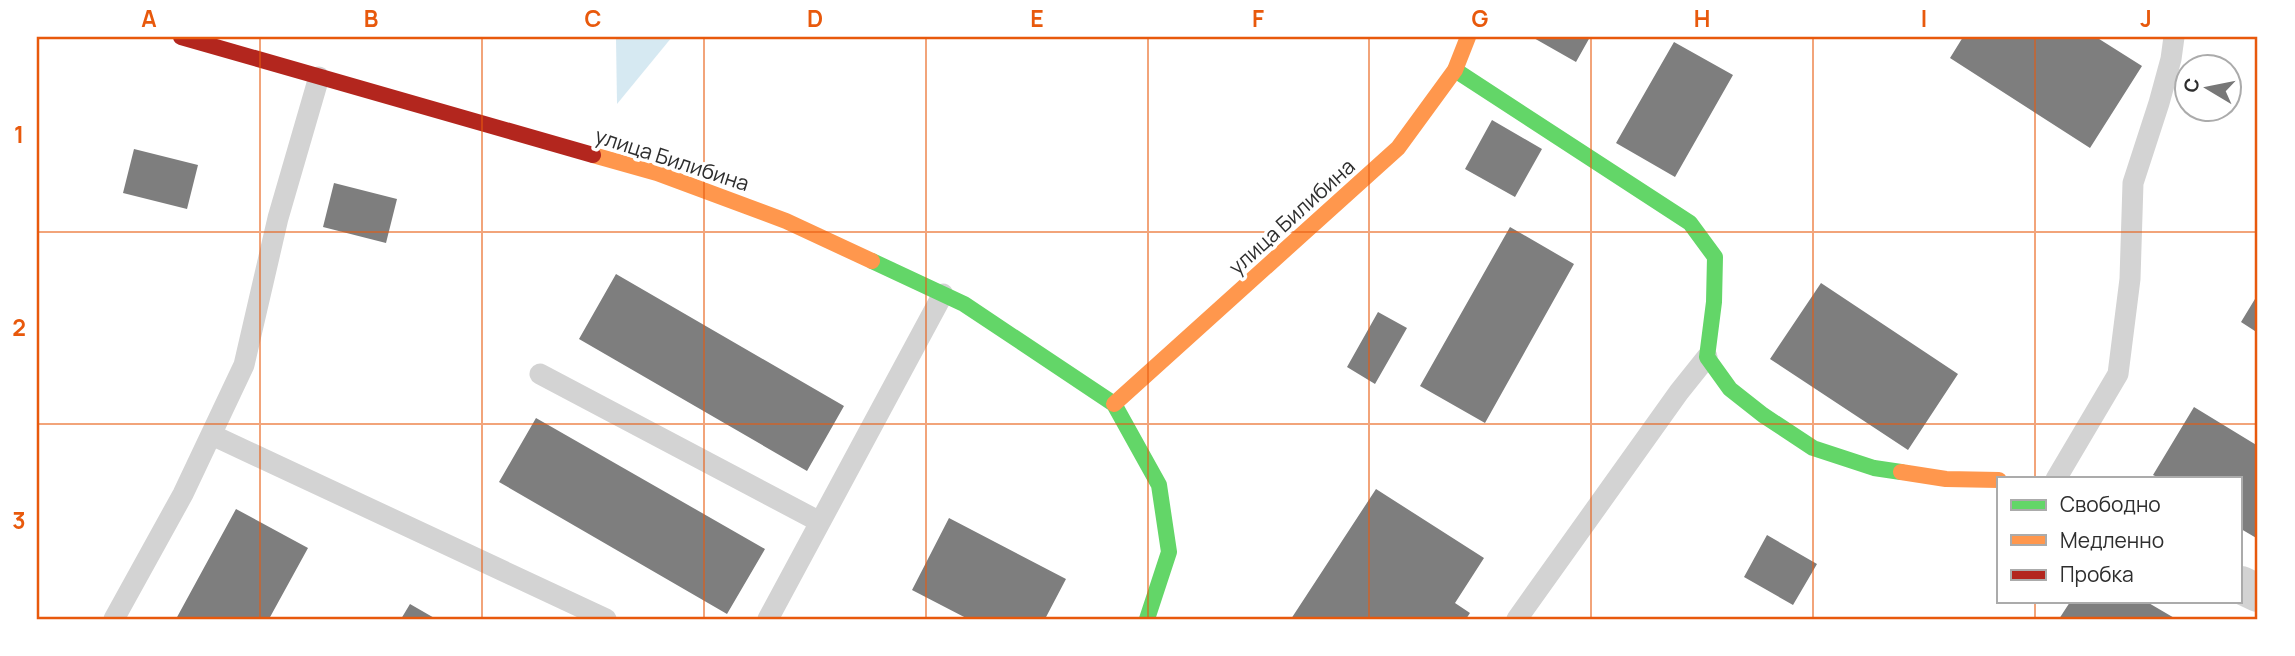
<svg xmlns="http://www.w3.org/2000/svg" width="2295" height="656" font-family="Manrope,sans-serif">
<rect width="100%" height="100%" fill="#fff"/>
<path fill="#d6e9f2" d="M 616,37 L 672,37 L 617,104 L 616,38 Z"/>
<path fill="#7e7e7e" d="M 1532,37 L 1590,37 L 1576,62 Z
M 1963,37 L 2096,37 L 2142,66 L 2090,148 L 1950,58 Z
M 1674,42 L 1733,75 L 1675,177 L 1616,143 Z
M 1492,120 L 1542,149 L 1515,197 L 1465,169 Z
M 134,149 L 198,165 L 187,209 L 123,193 Z
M 334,183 L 397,199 L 386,243 L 323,227 Z
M 1510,227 L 1574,264 L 1485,423 L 1420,386 Z
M 616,274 L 844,406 L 807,471 L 579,339 Z
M 1821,283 L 1958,374 L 1908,450 L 1770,359 Z
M 2258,294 L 2258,333 L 2241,322 Z
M 1378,312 L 1407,328 L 1375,384 L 1347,367 Z
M 2194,407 L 2258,446 L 2258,539 L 2241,529 L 2241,479 L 2161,479 L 2153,475 Z
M 536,418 L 765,549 L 727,614 L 499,482 Z
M 1376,489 L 1484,558 L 1455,603 L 1470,613 L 1466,619 L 1291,619 Z
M 236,509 L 308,548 L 269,619 L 176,619 Z
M 949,518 L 1066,579 L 1045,619 L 968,619 L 912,590 Z
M 1767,535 L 1817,564 L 1793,605 L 1744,577 Z
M 2070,602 L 2147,602 L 2176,619 L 2059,619 Z
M 410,604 L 436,619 L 401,619 Z"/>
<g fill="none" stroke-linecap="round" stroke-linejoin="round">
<path stroke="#d3d3d3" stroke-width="21" d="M 540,374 L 820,522
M 212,435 L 606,619
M 2056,479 L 2118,374 L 2130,279 L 2133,183 L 2159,103 L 2171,59 L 2174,37
M 114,619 L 183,494 L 244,365 L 278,218 L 319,77
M 768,619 L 943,294
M 1517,619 L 1679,392 L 1707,357"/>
<path stroke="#d3d3d3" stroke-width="38" d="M 2241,585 L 2258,593"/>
<path stroke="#63d668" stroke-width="16" d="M 1455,70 L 1690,223 L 1715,257 L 1714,302 L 1707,357 L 1730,389 L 1763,415 L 1813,448 L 1874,468 L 1901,472
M 872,261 L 964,304 L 1114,404 L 1159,485 L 1169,552 L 1147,619"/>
<path stroke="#ff974d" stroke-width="16" d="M 593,155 L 657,173 L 786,221 L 872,261
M 1114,404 L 1398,148 L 1455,70 L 1468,37
M 1901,472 L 1946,479 L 1999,480"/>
<path stroke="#b3261e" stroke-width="16" d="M 181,37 L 593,155"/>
</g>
<path fill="none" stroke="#e8590c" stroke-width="2" stroke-opacity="0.55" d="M 260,37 L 260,619M 482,37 L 482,619M 704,37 L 704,619M 926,37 L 926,619M 1148,37 L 1148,619M 1369,37 L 1369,619M 1591,37 L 1591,619M 1813,37 L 1813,619M 2035,37 L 2035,479M 37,232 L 2258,232M 37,424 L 2258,424M 2035,602 L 2035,619"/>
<g text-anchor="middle" stroke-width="7" stroke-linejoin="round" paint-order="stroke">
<g font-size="21" fill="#2e2e2e" stroke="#fff">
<text transform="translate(672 160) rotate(18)" y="7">улица Билибина</text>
<text transform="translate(1292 217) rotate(-42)" y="7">улица Билибина</text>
</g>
</g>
<rect width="2295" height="656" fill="none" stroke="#ffffff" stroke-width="77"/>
<rect x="1997" y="477" width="245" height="126" fill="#ffffff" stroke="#ababab" stroke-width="2"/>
<rect x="2011" y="500" width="35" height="10" fill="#63d668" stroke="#ababab" stroke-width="2"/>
<text x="2060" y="512" font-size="21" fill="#2e2e2e">Свободно</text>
<rect x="2011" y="535" width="35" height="10" fill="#ff974d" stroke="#ababab" stroke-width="2"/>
<text x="2060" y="548" font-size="21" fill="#2e2e2e">Медленно</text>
<rect x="2011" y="570" width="35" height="10" fill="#b3261e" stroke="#ababab" stroke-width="2"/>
<text x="2060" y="582" font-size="21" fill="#2e2e2e">Пробка</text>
<g transform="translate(2208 88) rotate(280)"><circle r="33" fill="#ffffff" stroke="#ababab" stroke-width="2"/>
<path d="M0-5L12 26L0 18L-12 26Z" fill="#777777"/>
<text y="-10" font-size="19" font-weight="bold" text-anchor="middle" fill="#2e2e2e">С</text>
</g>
<rect x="38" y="38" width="2218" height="580" fill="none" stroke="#e8590c" stroke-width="2.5"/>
<g font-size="23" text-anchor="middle" font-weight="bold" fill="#e8590c">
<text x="149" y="27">A</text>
<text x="371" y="27">B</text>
<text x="593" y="27">C</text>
<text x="815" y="27">D</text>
<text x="1037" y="27">E</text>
<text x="1258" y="27">F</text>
<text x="1480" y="27">G</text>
<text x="1702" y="27">H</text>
<text x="1924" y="27">I</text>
<text x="2146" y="27">J</text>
<text x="19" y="143">1</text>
<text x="19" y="336">2</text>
<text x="19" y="529">3</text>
</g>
</svg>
